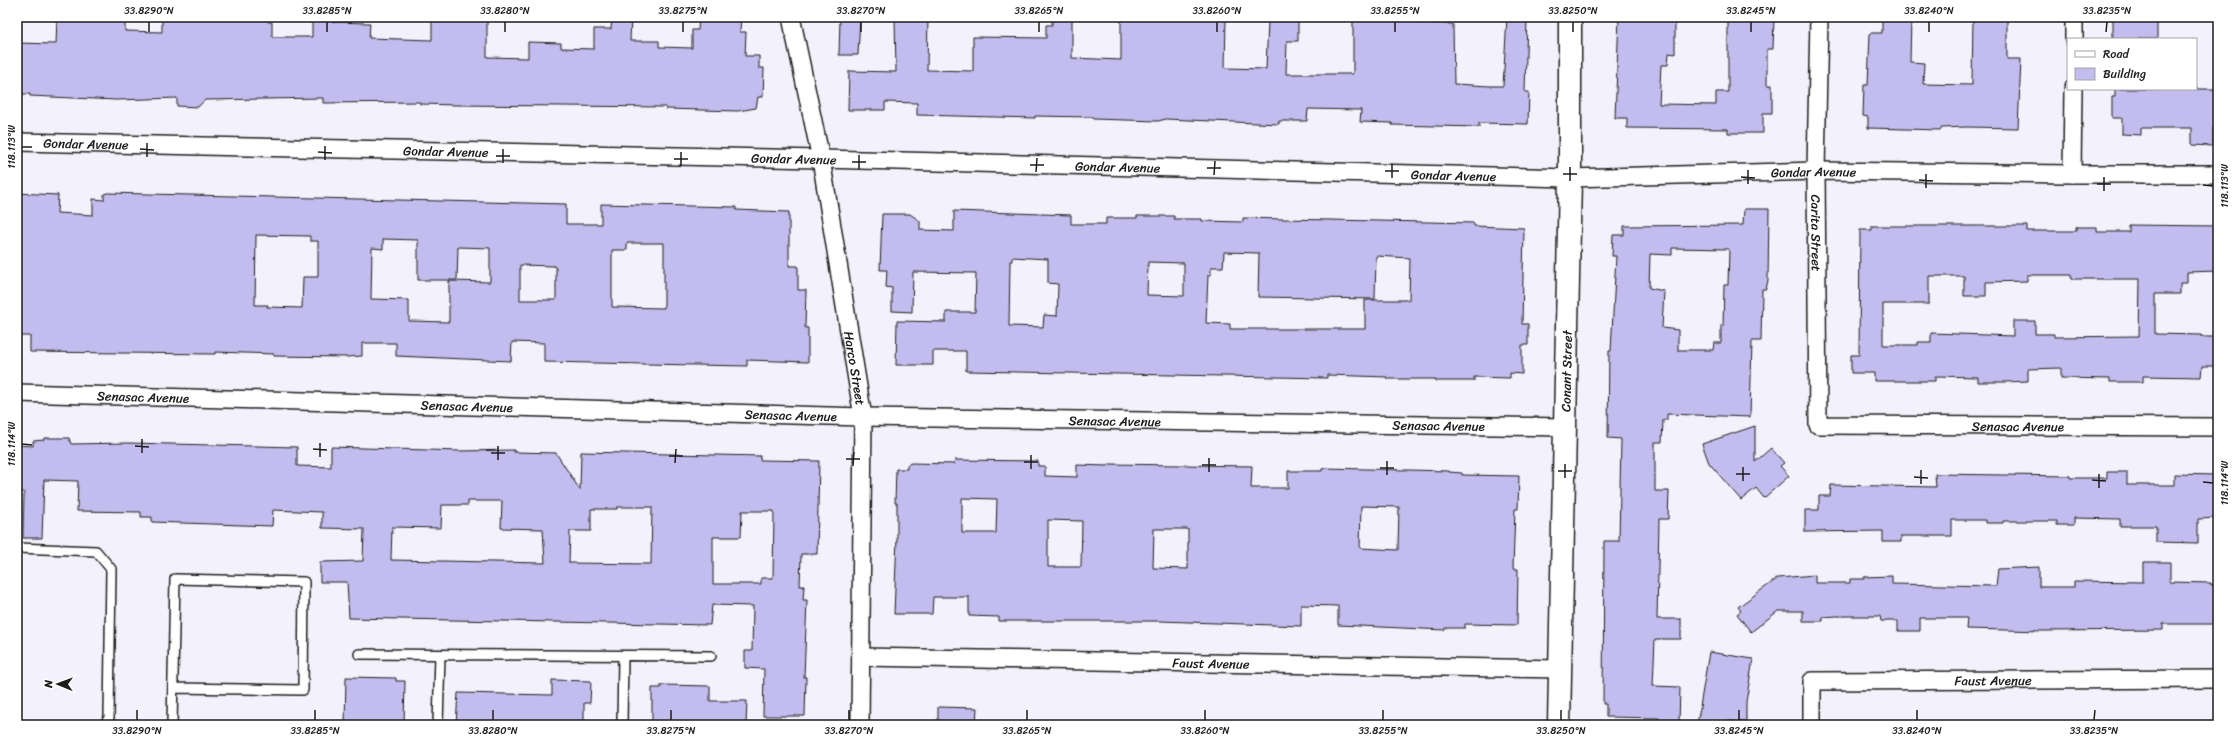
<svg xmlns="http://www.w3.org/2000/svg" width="2235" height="742" font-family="Sriracha,sans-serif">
<rect width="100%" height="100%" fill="#f3f2fc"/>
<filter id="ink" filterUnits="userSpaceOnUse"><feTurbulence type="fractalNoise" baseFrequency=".025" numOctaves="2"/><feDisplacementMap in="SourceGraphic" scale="8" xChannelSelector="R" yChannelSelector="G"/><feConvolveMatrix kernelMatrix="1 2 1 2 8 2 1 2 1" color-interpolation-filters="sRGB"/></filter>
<g filter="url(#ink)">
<path fill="#c3bdef" stroke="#1c1c1c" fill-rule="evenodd" d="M 57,17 L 125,18 L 125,31 L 162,32 L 162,17 L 268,17 L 268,22 L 272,22 L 272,37 L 312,37 L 312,17 L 332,17 L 332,22 L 370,23 L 369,38 L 432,40 L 432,17 L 487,17 L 487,57 L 528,58 L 528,42 L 561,43 L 561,48 L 594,49 L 594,29 L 611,29 L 612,17 L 631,17 L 630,41 L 659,41 L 659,47 L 692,48 L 692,30 L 698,30 L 699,17 L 741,17 L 740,32 L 746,32 L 745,56 L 759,56 L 759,68 L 764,68 L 763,97 L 758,97 L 756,108 L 738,111 L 666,109 L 666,107 L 457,105 L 420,104 L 420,102 L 323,103 L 323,98 L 205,100 L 198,107 L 177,106 L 177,98 L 116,100 L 30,96 L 30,94 L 17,94 L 17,43 L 56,44 Z
M 840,17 L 860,17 L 858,55 L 839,55 Z
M 895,17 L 928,17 L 927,70 L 973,71 L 973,37 L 1046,38 L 1046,25 L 1052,25 L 1052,17 L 1072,17 L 1072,58 L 1121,60 L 1121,17 L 1226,19 L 1225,68 L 1266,69 L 1268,21 L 1298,21 L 1298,41 L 1287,41 L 1286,74 L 1353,74 L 1353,17 L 1417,17 L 1417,23 L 1453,24 L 1454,84 L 1490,86 L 1503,86 L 1507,17 L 1527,17 L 1525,92 L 1529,92 L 1528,124 L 1479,123 L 1479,127 L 1392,125 L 1392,123 L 1360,122 L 1361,110 L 1308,109 L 1307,121 L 1279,121 L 1279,124 L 1166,119 L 1158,121 L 1093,119 L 1093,117 L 1035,116 L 1035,118 L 917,115 L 917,103 L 885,102 L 885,110 L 848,110 L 849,71 L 896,72 Z
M 1619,17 L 1675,17 L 1675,54 L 1669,53 L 1668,65 L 1661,65 L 1659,104 L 1716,105 L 1716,92 L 1728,92 L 1728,17 L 1774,17 L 1773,49 L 1767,49 L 1767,85 L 1772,85 L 1772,113 L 1763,113 L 1763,133 L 1728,133 L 1728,129 L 1627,128 L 1627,118 L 1615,118 Z
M 1882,17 L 1911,17 L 1910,62 L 1924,63 L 1923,84 L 1972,85 L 1973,17 L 2007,17 L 2007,59 L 2021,59 L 2018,128 L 1967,127 L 1941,128 L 1941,130 L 1868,128 L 1868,117 L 1863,116 L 1864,85 L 1868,85 L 1870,33 L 1882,33 Z
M 2113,17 L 2157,17 L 2157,39 L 2113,39 Z
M 2115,89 L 2217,89 L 2217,128 L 2213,128 L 2213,146 L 2192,145 L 2192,128 L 2141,128 L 2141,135 L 2122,134 L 2122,118 L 2112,118 L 2112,97 L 2115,97 Z
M 17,193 L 58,195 L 57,213 L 93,215 L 93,199 L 104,200 L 104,194 L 107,193 L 566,204 L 566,224 L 601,224 L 601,204 L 736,207 L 736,210 L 789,212 L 789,266 L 798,266 L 798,290 L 806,290 L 805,328 L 808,328 L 808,362 L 747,360 L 747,366 L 544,362 L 544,343 L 512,342 L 511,361 L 396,356 L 396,343 L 362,343 L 362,356 L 347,357 L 274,356 L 274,354 L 215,352 L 215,354 L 30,352 L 30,336 L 17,336 ZM 256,235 L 310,236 L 310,241 L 318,241 L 318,277 L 303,277 L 302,308 L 267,307 L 268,305 L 255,305 ZM 383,239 L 418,240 L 418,280 L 457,280 L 458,247 L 490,248 L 490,282 L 449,281 L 449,322 L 409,321 L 409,300 L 371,299 L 372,248 L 383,249 ZM 627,243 L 664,243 L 664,308 L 612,307 L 612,250 L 627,250 ZM 520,265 L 554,266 L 556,268 L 556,300 L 520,300 Z
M 1744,209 L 1769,209 L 1768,281 L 1766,289 L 1762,289 L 1761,341 L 1752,341 L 1750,417 L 1667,414 L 1667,420 L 1663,420 L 1662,442 L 1655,442 L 1655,491 L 1669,491 L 1668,519 L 1659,519 L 1657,619 L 1681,619 L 1681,639 L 1655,639 L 1653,686 L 1680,687 L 1679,725 L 1659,725 L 1659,718 L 1606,717 L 1606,704 L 1603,704 L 1604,541 L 1619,541 L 1621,439 L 1608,438 L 1609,351 L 1611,351 L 1616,256 L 1612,256 L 1613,235 L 1624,235 L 1624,226 L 1743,225 ZM 1672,248 L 1729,249 L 1728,285 L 1724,285 L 1723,326 L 1721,325 L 1721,343 L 1714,343 L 1713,350 L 1678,350 L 1678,330 L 1662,328 L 1664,291 L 1649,288 L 1650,254 L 1672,255 Z
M 954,211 L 1071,215 L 1071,224 L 1106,224 L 1106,218 L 1137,218 L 1137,216 L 1174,216 L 1174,219 L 1202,219 L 1202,221 L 1243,222 L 1243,218 L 1283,219 L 1474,223 L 1474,226 L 1524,228 L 1522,324 L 1528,324 L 1528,345 L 1522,345 L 1522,374 L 1510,373 L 1510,378 L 1474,377 L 1474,381 L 1435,381 L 1435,379 L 1387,379 L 1387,377 L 1327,375 L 1327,378 L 966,371 L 966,351 L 933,351 L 933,365 L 896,365 L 897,321 L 946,322 L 946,312 L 975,312 L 976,273 L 913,272 L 912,312 L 892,311 L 892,288 L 886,287 L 887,270 L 880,270 L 882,214 L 910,214 L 920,221 L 920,230 L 954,231 ZM 1224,252 L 1259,253 L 1258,297 L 1375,299 L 1376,256 L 1410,258 L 1409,300 L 1365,300 L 1365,329 L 1230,329 L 1230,324 L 1206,323 L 1208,275 L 1211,275 L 1211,267 L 1223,267 ZM 1012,257 L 1048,259 L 1048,283 L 1058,284 L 1057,316 L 1044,315 L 1043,327 L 1009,326 L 1010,261 L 1012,261 ZM 1148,262 L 1184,263 L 1184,296 L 1147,295 Z
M 2129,225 L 2218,226 L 2218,271 L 2187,272 L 2187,283 L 2180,283 L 2180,294 L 2155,294 L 2155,334 L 2202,335 L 2202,337 L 2218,337 L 2218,366 L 2202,366 L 2201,377 L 2143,376 L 2143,382 L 2110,382 L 2110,379 L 2061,378 L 2061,368 L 2028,369 L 2028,381 L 2005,382 L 1978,382 L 1978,377 L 1935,376 L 1935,381 L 1874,381 L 1874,373 L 1851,373 L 1851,355 L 1859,355 L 1860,230 L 1872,230 L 1872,226 L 2027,226 L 2027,231 L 2076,231 L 2076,227 L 2097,227 L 2097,232 L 2129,232 ZM 2027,275 L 2071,275 L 2071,279 L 2140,279 L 2139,336 L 2054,337 L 2054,334 L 2035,334 L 2035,321 L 2013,321 L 2013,336 L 1931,333 L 1931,342 L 1918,342 L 1918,345 L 1883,345 L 1883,304 L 1929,304 L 1929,276 L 1964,276 L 1964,296 L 1986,296 L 1986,282 L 2027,281 Z
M 1755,426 L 1755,462 L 1771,448 L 1784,463 L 1780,466 L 1789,476 L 1764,498 L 1756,488 L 1741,500 L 1709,463 L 1702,444 Z
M 44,438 L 69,438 L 71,444 L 128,443 L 297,447 L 297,466 L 331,467 L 331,447 L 459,451 L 514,450 L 514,452 L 556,453 L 580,490 L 581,452 L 760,456 L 760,460 L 819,461 L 817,554 L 801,554 L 800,586 L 804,586 L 803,600 L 807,600 L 804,677 L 806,677 L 805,716 L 763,716 L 764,669 L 745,668 L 745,651 L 752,651 L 753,606 L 712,605 L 710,625 L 349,618 L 347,582 L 320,582 L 320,562 L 363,561 L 364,529 L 322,528 L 322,512 L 273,510 L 272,526 L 152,522 L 152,517 L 141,517 L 141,512 L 77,511 L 78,481 L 44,480 L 42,538 L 23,538 L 24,492 L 17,491 L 17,445 L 33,446 L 33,441 L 44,440 ZM 468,501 L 502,501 L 501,528 L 543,529 L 545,563 L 391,560 L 392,527 L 441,528 L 442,505 L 468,505 ZM 617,507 L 652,507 L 651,564 L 569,563 L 570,531 L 591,531 L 591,509 L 617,509 ZM 742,511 L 774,511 L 773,578 L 761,578 L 761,584 L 713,584 L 713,537 L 741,537 Z
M 955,460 L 1038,461 L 1038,466 L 1045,466 L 1045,476 L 1077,477 L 1077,465 L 1108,466 L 1109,464 L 1252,466 L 1251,488 L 1288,488 L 1288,471 L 1322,471 L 1322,469 L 1325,468 L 1449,471 L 1449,472 L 1462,473 L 1462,475 L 1519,476 L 1518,509 L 1515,509 L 1513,569 L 1518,569 L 1517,625 L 1465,624 L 1465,628 L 1445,628 L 1445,630 L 1338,625 L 1338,606 L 1301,605 L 1301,626 L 1160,621 L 999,621 L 999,617 L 969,616 L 969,597 L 933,597 L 932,614 L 894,614 L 897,537 L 897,503 L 895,503 L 896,469 L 907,469 L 907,465 L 911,463 L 954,464 ZM 962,498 L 997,499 L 996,533 L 962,533 ZM 1361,506 L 1399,507 L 1398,550 L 1360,548 ZM 1048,520 L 1082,521 L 1081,567 L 1048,567 ZM 1154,529 L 1188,529 L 1188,569 L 1153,568 Z
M 2107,472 L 2127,472 L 2127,485 L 2174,485 L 2174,474 L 2216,475 L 2218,518 L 2198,519 L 2198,543 L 2156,542 L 2156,526 L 2120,526 L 2120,519 L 2074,518 L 2074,525 L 2057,525 L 2057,521 L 2003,521 L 2003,523 L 1985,523 L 1985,520 L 1952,520 L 1952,536 L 1901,536 L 1901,542 L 1883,542 L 1883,531 L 1805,532 L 1805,510 L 1819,510 L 1819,496 L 1830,496 L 1831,485 L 1936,487 L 1935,474 L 2070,476 L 2070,478 L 2107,478 Z
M 2143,562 L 2170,562 L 2170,582 L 2211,583 L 2211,585 L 2218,585 L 2218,624 L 2163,624 L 2163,630 L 2044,631 L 1966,629 L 1967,618 L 1920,618 L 1920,631 L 1898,631 L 1898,621 L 1881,621 L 1880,616 L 1836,616 L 1823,617 L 1823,621 L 1803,621 L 1803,611 L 1778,611 L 1751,632 L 1737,614 L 1741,611 L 1738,607 L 1778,578 L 1815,575 L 1815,583 L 1850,583 L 1850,579 L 1864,579 L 1864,577 L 1892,576 L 1892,584 L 1996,586 L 1998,569 L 2039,567 L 2039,587 L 2074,587 L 2074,581 L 2143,582 Z
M 1709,652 L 1753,659 L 1746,702 L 1746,722 L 1727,721 L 1727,725 L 1697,725 Z
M 346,677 L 396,678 L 396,681 L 405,681 L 404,725 L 345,725 Z
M 552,680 L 591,681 L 590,703 L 584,703 L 584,725 L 456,725 L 458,693 L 552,695 Z
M 661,685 L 710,686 L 710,701 L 747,701 L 746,725 L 652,725 L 652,688 L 661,688 Z
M 938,707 L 977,708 L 976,725 L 938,725 Z"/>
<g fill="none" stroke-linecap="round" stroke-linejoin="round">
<g stroke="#1c1c1c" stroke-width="12">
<path id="lane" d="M 17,548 L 96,551 L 111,569 L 109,718 L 104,725
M 359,654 L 711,656
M 172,725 L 175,579 L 304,582 L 303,690 L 173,688
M 438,725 L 440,655
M 622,725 L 623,656"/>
</g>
<g stroke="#1c1c1c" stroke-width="20">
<g id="street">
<path id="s1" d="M 791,17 L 821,159 L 863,417 L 860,725"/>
<path id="s2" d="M 1819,17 L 1816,171 L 1818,425 L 2218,427"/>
<path d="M 2074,39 L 2074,17"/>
<path id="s3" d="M 17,142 L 821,159 L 1570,178 L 1816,171 L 2072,174 L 2218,174"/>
<path d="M 2072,174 L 2073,89"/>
<path id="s4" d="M 17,393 L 863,417 L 1564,427"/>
<path id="s5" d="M 861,657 L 1560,669"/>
<path id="s6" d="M 1812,725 L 1812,681 L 2218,679"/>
</g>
</g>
<g stroke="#1c1c1c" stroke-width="25">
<g id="secondary">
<path id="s7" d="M 1559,725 L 1570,178 L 1570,17"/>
</g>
</g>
<use href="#lane" stroke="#fff" stroke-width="9"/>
<use href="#street" stroke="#fff" stroke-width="17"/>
<use href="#secondary" stroke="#fff" stroke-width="22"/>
</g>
</g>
<path fill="none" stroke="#1c1c1c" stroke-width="1.5" d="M 149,32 L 149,22M 327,32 L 327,22M 505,32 L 505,22M 683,32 L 683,22M 861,32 L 861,22M 1039,32 L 1039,22M 1217,32 L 1217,22M 1395,32 L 1395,22M 1573,32 L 1573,22M 1751,32 L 1751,22M 1929,32 L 1929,22M 2106,32 L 2107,22M 22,147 L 32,147M 140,149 L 154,150M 318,152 L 332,153M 496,156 L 510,156M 147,157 L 147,143M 674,159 L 688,159M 325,160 L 325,146M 852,162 L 866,162M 503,163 L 503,149M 1030,165 L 1044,165M 681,166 L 681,152M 1207,168 L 1221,168M 859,169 L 859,155M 1385,171 L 1399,171M 1036,172 L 1037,158M 1563,174 L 1577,174M 1214,175 L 1215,161M 1741,177 L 1755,178M 1392,178 L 1392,164M 1919,180 L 1933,181M 1570,181 L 1570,167M 1748,184 L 1748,170M 2097,184 L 2111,184M 2203,185 L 2213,186M 1926,188 L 1926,174M 2104,191 L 2104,177M 22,444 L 32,445M 135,446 L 149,447M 313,449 L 327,450M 142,453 L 142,439M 491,453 L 505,453M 669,456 L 683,456M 320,457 L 320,443M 846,459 L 860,459M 498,460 L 498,446M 1024,462 L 1038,462M 675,463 L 676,449M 1202,465 L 1216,465M 853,466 L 854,452M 1380,468 L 1394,468M 1031,469 L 1031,455M 1558,471 L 1572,471M 1209,472 L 1209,458M 1736,474 L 1750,474M 1387,475 L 1387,461M 1914,477 L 1928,478M 1565,478 L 1565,464M 2092,480 L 2106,481M 1743,481 L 1743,467M 2203,482 L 2213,483M 1921,484 L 1921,470M 2099,488 L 2099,474M 137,720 L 137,710M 315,720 L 315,710M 493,720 L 493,710M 671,720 L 671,710M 849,720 L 849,710M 1027,720 L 1027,710M 1205,720 L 1205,710M 1383,720 L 1383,710M 1561,720 L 1561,710M 1739,720 L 1739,710M 1917,720 L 1917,710M 2094,720 L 2095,710"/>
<g text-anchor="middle" stroke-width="3.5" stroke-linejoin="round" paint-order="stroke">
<g font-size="13" fill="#1c1c1c" stroke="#fff">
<text dy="5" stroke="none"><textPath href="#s3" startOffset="69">Gondar Avenue</textPath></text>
<text dy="5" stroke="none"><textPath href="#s3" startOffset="429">Gondar Avenue</textPath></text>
<text dy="5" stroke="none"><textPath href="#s3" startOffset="777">Gondar Avenue</textPath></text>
<text dy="5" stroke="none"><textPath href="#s3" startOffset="1101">Gondar Avenue</textPath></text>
<text dy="5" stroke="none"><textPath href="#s3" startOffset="1797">Gondar Avenue</textPath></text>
<text dy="5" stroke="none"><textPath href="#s3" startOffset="1437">Gondar Avenue</textPath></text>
<text dy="5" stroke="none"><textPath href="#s2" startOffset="216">Carita Street</textPath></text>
<text dy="5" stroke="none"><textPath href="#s1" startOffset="357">Harco Street</textPath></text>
<text dy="5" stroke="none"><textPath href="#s7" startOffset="354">Conant Street</textPath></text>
<text dy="5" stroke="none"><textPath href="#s4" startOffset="126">Senasac Avenue</textPath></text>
<text dy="5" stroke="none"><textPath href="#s4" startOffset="450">Senasac Avenue</textPath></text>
<text dy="5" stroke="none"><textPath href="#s4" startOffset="774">Senasac Avenue</textPath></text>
<text dy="5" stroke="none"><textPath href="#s4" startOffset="1098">Senasac Avenue</textPath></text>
<text dy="5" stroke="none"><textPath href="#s4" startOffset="1422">Senasac Avenue</textPath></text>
<text dy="5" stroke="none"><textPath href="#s2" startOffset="608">Senasac Avenue</textPath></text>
<text dy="5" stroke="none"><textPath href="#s5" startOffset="350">Faust Avenue</textPath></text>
<text dy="5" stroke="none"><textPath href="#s6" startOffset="225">Faust Avenue</textPath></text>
</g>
</g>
<rect width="2235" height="742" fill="none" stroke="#fff" stroke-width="44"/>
<rect x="2067" y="38" width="130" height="52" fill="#ffffff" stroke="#a4a4a4"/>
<rect x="2075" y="51" width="20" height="6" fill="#ffffff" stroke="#a4a4a4"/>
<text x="2103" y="58" font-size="12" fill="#1c1c1c">Road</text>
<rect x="2075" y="68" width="20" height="12" fill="#c3bdef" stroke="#a4a4a4"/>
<text x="2103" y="78" font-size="12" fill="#1c1c1c">Building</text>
<g transform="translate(58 684) rotate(271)" stroke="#ffffff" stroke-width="3" paint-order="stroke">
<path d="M0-3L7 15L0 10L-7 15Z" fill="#1c1c1c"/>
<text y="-6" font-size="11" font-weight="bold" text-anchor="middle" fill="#1c1c1c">N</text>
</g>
<rect x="22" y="22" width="2191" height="698" fill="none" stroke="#1c1c1c" stroke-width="1.5"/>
<g font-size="10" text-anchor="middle" fill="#1c1c1c">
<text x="149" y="14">33.8290°N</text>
<text x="327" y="14">33.8285°N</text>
<text x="505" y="14">33.8280°N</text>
<text x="683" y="14">33.8275°N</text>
<text x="861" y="14">33.8270°N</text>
<text x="1039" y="14">33.8265°N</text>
<text x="1217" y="14">33.8260°N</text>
<text x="1395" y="14">33.8255°N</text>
<text x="1573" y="14">33.8250°N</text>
<text x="1751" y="14">33.8245°N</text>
<text x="1929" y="14">33.8240°N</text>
<text x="2107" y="14">33.8235°N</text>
<text transform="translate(11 147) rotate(-90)" y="4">118.113°W</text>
<text transform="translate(2224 186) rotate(-90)" y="4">118.113°W</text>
<text transform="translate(11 444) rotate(-90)" y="4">118.114°W</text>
<text transform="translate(2224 483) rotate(-90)" y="4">118.114°W</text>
<text x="137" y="734">33.8290°N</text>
<text x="315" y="734">33.8285°N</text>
<text x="493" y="734">33.8280°N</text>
<text x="671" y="734">33.8275°N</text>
<text x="849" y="734">33.8270°N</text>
<text x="1027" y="734">33.8265°N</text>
<text x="1205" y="734">33.8260°N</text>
<text x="1383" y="734">33.8255°N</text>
<text x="1561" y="734">33.8250°N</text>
<text x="1739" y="734">33.8245°N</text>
<text x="1917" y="734">33.8240°N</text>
<text x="2094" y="734">33.8235°N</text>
</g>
</svg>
